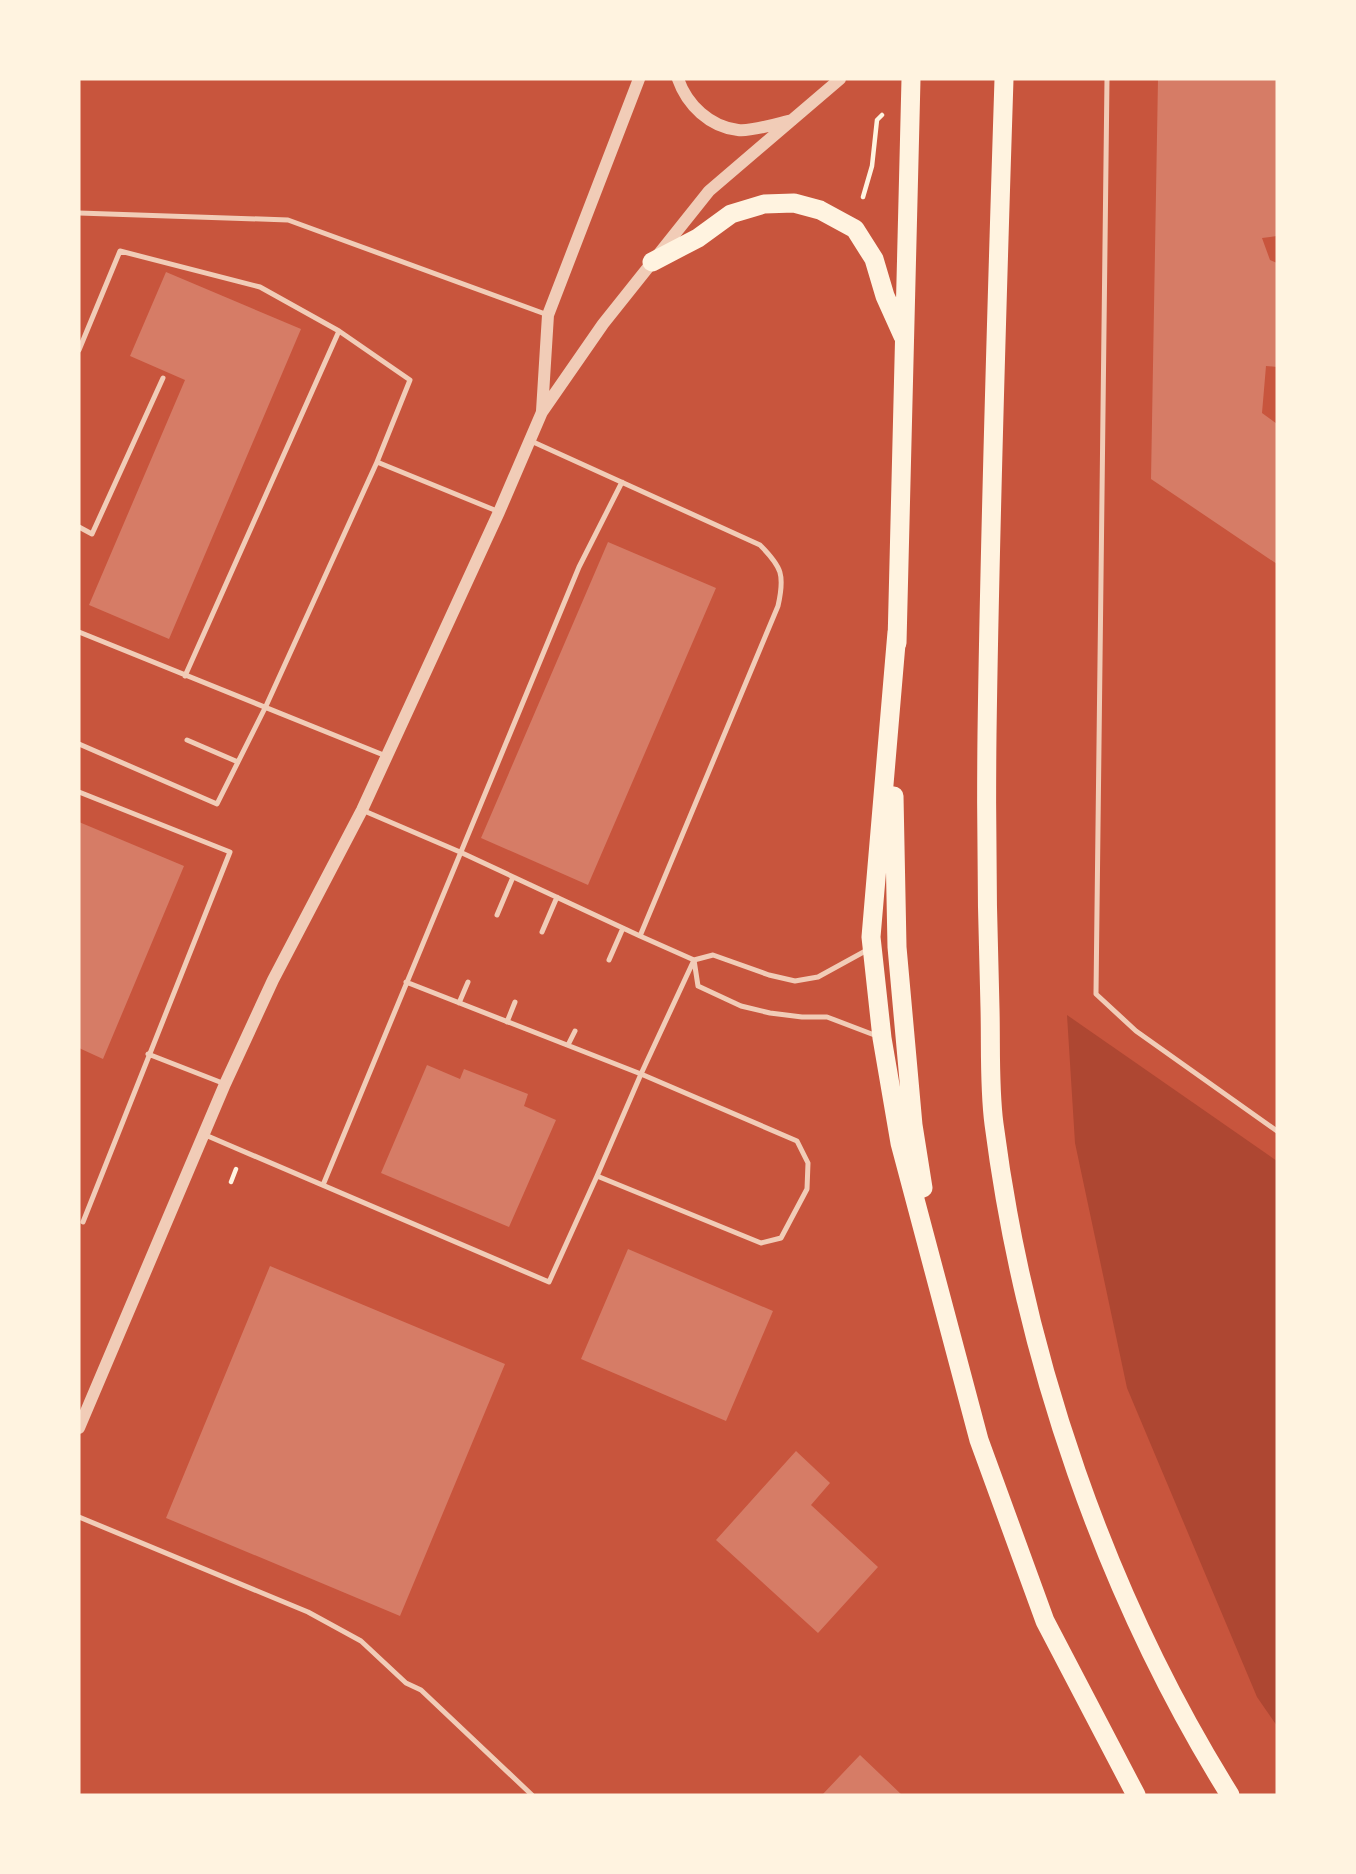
<svg xmlns="http://www.w3.org/2000/svg" width="1356" height="1874" font-family="Inter,sans-serif">
<rect width="100%" height="100%" fill="#c8553d"/>
<path fill="#ae4732" d="M 1067,1015 L 1277,1161 L 1277,1726 L 1257,1697 L 1127,1388 L 1075,1143 Z"/>
<path fill="#d67c66" d="M 1158,79 L 1277,79 L 1277,236 L 1262,238 L 1270,260 L 1277,263 L 1277,367 L 1266,366 L 1262,413 L 1277,424 L 1277,564 L 1151,479 Z
M 166,272 L 301,329 L 169,639 L 89,605 L 185,380 L 130,356 Z
M 608,542 L 716,588 L 588,885 L 481,838 Z
M 79,822 L 184,866 L 103,1059 L 79,1048 Z
M 427,1065 L 460,1079 L 464,1069 L 528,1094 L 524,1106 L 556,1120 L 509,1227 L 381,1173 Z
M 628,1249 L 773,1311 L 726,1421 L 581,1359 Z
M 270,1266 L 505,1364 L 400,1616 L 166,1518 Z
M 796,1451 L 830,1483 L 811,1505 L 878,1567 L 818,1633 L 716,1540 Z
M 860,1755 L 902,1795 L 822,1795 Z"/>
<g fill="none" stroke-linecap="round" stroke-linejoin="round">
<path stroke="#fff3e0" stroke-width="4.5" d="M 863,197 L 872,166 L 877,120 L 882,115
M 231,1182 L 236,1169"/>
<path stroke="#f1ccb7" stroke-width="5" d="M 1107,79 L 1096,994 L 1136,1031 L 1277,1131
M 79,213 L 288,220 L 548,315
M 79,350 L 120,251 L 260,287 L 339,331 L 410,380 L 377,462 L 497,511
M 79,527 L 92,534 L 163,378
M 79,632 L 386,756
M 185,676 L 339,331
M 187,740 L 238,762
M 79,744 L 217,804 L 266,706 L 377,462
M 79,792 L 230,852 L 83,1222
M 362,810 L 460,852 L 640,936
M 497,915 L 513,877
M 542,932 L 557,897
M 869,949 L 818,977 L 795,981 L 769,975 L 713,955 L 694,960 L 698,986 L 741,1006 L 770,1013 L 802,1017 L 827,1017 L 877,1036
M 609,960 L 623,928
M 406,982 L 641,1074 L 597,1176
M 459,1003 L 468,982
M 507,1022 L 515,1002
M 568,1045 L 575,1031
M 148,1054 L 225,1084
M 203,1134 L 549,1282 L 597,1176 L 761,1243 L 781,1238 L 807,1189 L 808,1163 L 797,1141 L 641,1074 L 694,960 L 640,936 L 778,606 C 785,575 782,567 760,545 L 531,441
M 323,1185 L 579,567 L 622,482
M 79,1517 L 308,1612 L 361,1641 L 406,1683 L 421,1690 L 532,1795"/>
<path stroke="#f1ccb7" stroke-width="12" d="M 678,79 C 687,105 710,127 738,130 C 751,132 779,123 792,120
M 542,411 L 548,315 L 639,79
M 79,1428 L 225,1084 L 273,980 L 362,810 L 499,512 L 542,412 L 603,324 L 709,191 L 840,79"/>
<path stroke="#fff3e0" stroke-width="19" d="M 1004,79 C 997,297 990,515 987,734 C 986,825 987,917 990,1008 C 991,1046 989,1086 994,1124 C 1024,1357 1105,1595 1230,1795
M 652,262 L 698,238 L 731,214 L 764,204 L 794,203 L 820,210 L 855,229 L 874,259 L 885,296 L 903,336
M 897,632 L 871,937 L 882,1038 L 900,1143 L 979,1440 L 1045,1621 L 1136,1795
M 897,643 L 911,79
M 894,796 L 897,947 L 913,1125 L 923,1188"/>
</g>
<rect width="1356" height="1874" fill="none" stroke="#fff3e0" stroke-width="161"/>
</svg>
